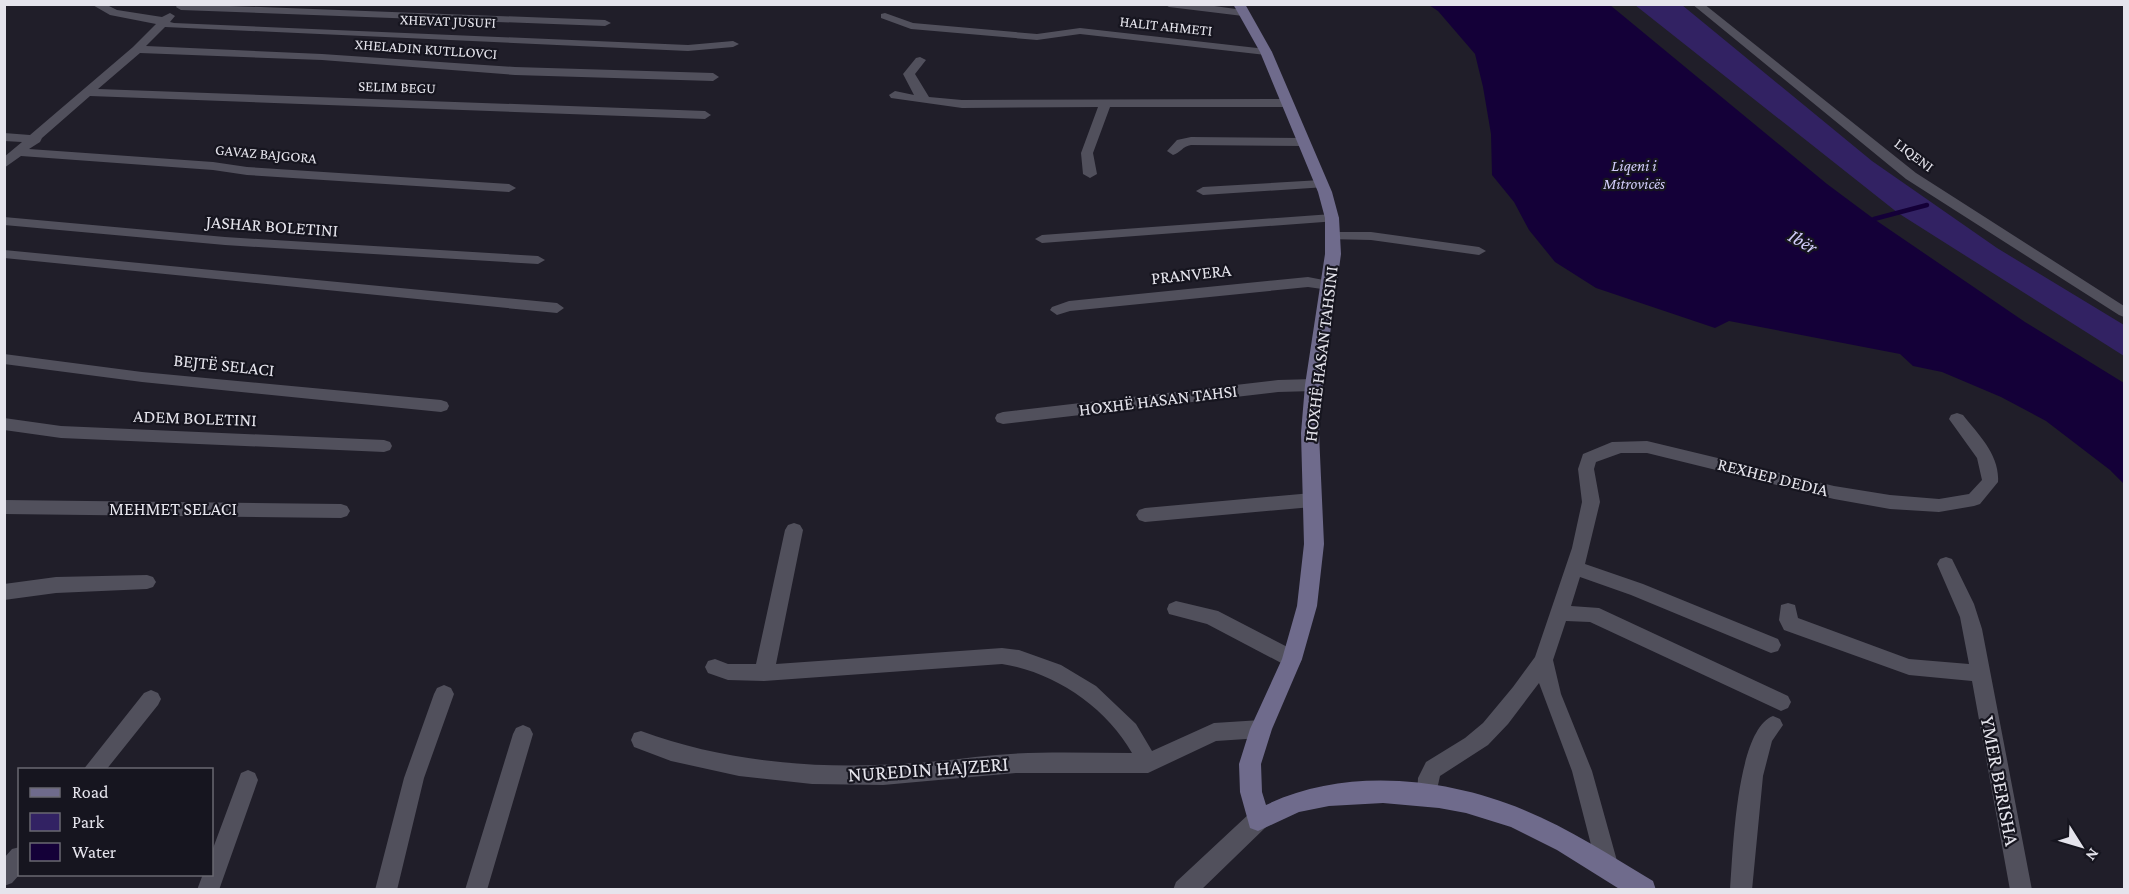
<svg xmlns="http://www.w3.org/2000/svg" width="2129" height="894" font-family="'Crimson Pro',serif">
<rect width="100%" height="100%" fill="#201e29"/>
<path fill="#322263" d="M 1635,5 L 1682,5 L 1872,161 L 1997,248 L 2124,325 L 2124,356 L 1898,213 Z"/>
<path fill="#140038" d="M 1429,5 L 1610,5 L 1827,184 L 1874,219 L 2025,322 L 2124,383 L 2124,484 L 2110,470 L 2046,421 L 2001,397 L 1942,372 L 1913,366 L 1900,354 L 1729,321 L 1715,328 L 1596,288 L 1555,262 L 1529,230 L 1514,202 L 1492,175 L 1491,134 L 1483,87 L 1475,54 L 1438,11 Z"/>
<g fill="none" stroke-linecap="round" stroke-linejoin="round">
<path stroke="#140038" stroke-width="4.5" d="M 1874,219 L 1927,205"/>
<path fill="#51505c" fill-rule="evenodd" d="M 91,4 L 105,4 L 117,10 L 162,17 L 170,13 L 175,16 L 170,22 L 174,23 L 688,45 L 733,41 L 739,44 L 733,47 L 688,51 L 165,27 L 146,46 L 322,54 L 515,67 L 713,73 L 719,77 L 713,81 L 515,75 L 322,60 L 140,53 L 98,89 L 705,111 L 711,115 L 705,119 L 90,96 L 42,138 L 40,142 L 29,149 L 213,162 L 247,167 L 509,184 L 516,188 L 509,192 L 247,175 L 213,170 L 21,156 L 4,168 L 4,157 L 22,142 L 4,141 L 4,133 L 30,135 L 133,47 L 156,24 L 110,15 Z
M 178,4 L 605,20 L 611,23 L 605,26 L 181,10 L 176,7 Z
M 1164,4 L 1200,4 L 1243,10 L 1248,13 L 1243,16 L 1169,7 Z
M 1692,4 L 1704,4 L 1916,173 L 2124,306 L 2124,317 L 2119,315 L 1906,179 Z
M 885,13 L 913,23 L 1037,34 L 1080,28 L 1266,49 L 1272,52 L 1266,55 L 1080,34 L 1037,40 L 911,29 L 881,18 L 881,14 Z
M 920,57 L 926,60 L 915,74 L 929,97 L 962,100 L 1286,99 L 1292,103 L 1286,107 L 1110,107 L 1093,153 L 1097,174 L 1090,178 L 1083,174 L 1081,153 L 1098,107 L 962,108 L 891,98 L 889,95 L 895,91 L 914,95 L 903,74 L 916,58 Z
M 1191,137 L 1302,138 L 1308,142 L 1302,146 L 1191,145 C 1183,146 1180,153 1173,155 L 1167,151 L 1177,140 Z
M 1321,180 L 1328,184 L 1326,187 L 1203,195 L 1196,191 L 1203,187 Z
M 1332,214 L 1337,215 L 1339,218 L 1337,221 L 1042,243 L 1035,239 L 1042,235 Z
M 4,217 L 225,237 L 538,256 L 545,260 L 538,264 L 225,245 L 4,225 Z
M 1332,232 L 1371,232 L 1479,247 L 1486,251 L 1479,255 L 1371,240 L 1327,239 L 1325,236 L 1327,233 Z
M 4,250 L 557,303 L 564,308 L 557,313 L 4,258 Z
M 1308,277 L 1334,282 L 1336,285 L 1329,290 L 1308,287 L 1070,311 L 1057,315 L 1050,310 L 1052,307 L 1069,301 Z
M 4,354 L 142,372 L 441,400 L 447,402 L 449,406 L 447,410 L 441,412 L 142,382 L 4,364 Z
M 1314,379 L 1320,381 L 1322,385 L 1320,389 L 1314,391 L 1278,392 L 1003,424 L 997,422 L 995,418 L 997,414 L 1003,412 L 1278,380 Z
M 1957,413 L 1963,415 C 1978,434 2000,455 1998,482 L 1980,504 L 1974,506 L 1939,512 L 1890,509 L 1834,499 L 1647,453 L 1621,453 L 1596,462 L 1594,469 L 1600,502 L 1585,564 L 1643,584 L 1778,639 L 1781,645 L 1778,651 L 1771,653 L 1631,595 L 1580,577 L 1571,606 L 1599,608 L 1788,696 L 1791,702 L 1788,708 L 1781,711 L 1590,622 L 1566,621 L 1553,660 L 1561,694 L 1592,771 L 1619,868 L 1616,876 L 1608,879 L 1600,876 L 1597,868 L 1572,771 L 1539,683 L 1508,724 L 1488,745 L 1440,776 L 1434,803 L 1427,806 L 1420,803 L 1417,796 L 1418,778 L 1426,762 L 1465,738 L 1483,723 L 1513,687 L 1535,657 L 1572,548 L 1582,502 L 1578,469 L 1583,454 L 1612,442 L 1647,441 L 1834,486 L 1890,495 L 1939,499 L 1969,494 L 1982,480 L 1977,458 L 1949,419 L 1951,415 Z
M 4,418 L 61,426 L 384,440 L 390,442 L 392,446 L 390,450 L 384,452 L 61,438 L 4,430 Z
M 1312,493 L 1318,495 L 1321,500 L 1318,505 L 1312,507 L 1145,522 L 1139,520 L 1136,515 L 1139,510 L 1145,508 Z
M 4,500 L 341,504 L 347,506 L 350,511 L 347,516 L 341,518 L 4,514 Z
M 794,523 L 800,525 L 803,530 L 776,664 L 1002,648 L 1019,650 L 1061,665 L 1096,686 L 1136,724 L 1152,751 L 1214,723 L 1261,720 L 1268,723 L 1271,729 L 1268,735 L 1261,738 L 1216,741 L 1148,773 L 1016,773 L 883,785 L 812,784 L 739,776 L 671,761 L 634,747 L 631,740 L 634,733 L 641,731 C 728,763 822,770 914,763 C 941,762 968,757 996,755 C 1041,751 1087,753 1132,753 C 1106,707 1054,672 1002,664 L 764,681 L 728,680 L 708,673 L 705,667 L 708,661 L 715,659 L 728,664 L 756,664 L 785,530 L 788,525 Z
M 1946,557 L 1952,559 L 1974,604 L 1982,629 L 2032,890 L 2010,890 L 1972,681 L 1909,675 L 1784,630 L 1779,620 L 1781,605 L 1788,603 L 1795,605 L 1798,618 L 1909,659 L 1969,664 L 1960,617 L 1937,564 L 1940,559 Z
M 147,575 L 153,577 L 156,582 L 153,587 L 147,589 L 56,593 L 4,600 L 4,584 L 56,577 Z
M 1176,601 L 1218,611 L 1299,653 L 1302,659 L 1299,665 L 1292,667 L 1285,665 L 1207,624 L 1169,614 L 1167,609 L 1169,604 Z
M 444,685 L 451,688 L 454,694 L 424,778 L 397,890 L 375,890 L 404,778 L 434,694 L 437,688 Z
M 151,690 L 158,693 L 161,699 L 158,705 L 106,770 L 83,770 L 144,693 Z
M 1773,716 L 1780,719 L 1783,725 L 1772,741 L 1763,776 L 1752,890 L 1730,890 C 1733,853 1736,730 1773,716 Z
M 523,725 L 530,728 L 533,734 L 487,890 L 465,890 L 513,734 L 516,728 Z
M 248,770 L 255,773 L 258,780 L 219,890 L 197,890 L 203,874 L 212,874 L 212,851 L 241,773 Z
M 1258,810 L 1266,813 L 1269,820 L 1266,827 L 1201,890 L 1173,890 L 1176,882 L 1250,813 Z
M 20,847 L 20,874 L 12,883 L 4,886 L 4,858 L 12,849 Z"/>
<path fill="#6f6b8c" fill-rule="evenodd" d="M 1233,4 L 1245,4 L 1272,52 L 1332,192 L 1339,218 L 1341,254 L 1323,385 L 1319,433 L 1324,544 L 1317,606 L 1302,659 L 1272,729 L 1261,764 L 1262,792 L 1266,805 C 1344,767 1445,777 1524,810 C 1570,829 1611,856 1653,881 L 1656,890 L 1621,890 L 1557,850 L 1511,827 L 1466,813 L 1439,808 L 1383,803 L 1329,806 L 1299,812 L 1258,831 L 1250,828 L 1240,792 L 1239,764 L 1250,729 L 1282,659 L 1297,606 L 1304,544 L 1301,433 L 1305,385 L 1325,254 L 1325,218 L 1318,192 L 1260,52 Z"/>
</g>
<g text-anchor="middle" stroke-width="4.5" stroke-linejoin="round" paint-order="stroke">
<g font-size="15" fill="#e5e4ec" stroke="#16151f">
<text transform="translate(448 21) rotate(2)" y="5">XHEVAT JUSUFI</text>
<text transform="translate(1166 26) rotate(6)" y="5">HALIT AHMETI</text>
<text transform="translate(426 49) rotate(4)" y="5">XHELADIN KUTLLOVCI</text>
<text transform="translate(397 87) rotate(2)" y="5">SELIM BEGU</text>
<text transform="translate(266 154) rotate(5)" y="5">GAVAZ BAJGORA</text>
<text transform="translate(1914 155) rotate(37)" y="5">LIQENI</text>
</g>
<g font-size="16" font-style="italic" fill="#d1ccf9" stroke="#16151f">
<text x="1634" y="171">Liqeni i<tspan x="1634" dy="18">Mitrovicës</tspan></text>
</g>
<g font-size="18" fill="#e5e4ec" stroke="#16151f">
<text transform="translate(272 226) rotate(4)" y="6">JASHAR BOLETINI</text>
<text transform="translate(1191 274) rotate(-6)" y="6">PRANVERA</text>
<text transform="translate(1321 354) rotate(-83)" y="6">HOXHË HASAN TAHSINI</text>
<text transform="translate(224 365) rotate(6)" y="6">BEJTË SELACI</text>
<text transform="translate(1158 400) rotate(-7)" y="6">HOXHË HASAN TAHSI</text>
<text transform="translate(195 418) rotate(2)" y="6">ADEM BOLETINI</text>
<text transform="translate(1773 477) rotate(14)" y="6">REXHEP DEDIA</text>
<text x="173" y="515">MEHMET SELACI</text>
</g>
<g font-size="20" font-style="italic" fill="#d1ccf9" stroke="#16151f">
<text transform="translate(1803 241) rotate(30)" y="7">Ibër</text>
</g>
<g font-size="21" fill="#e5e4ec" stroke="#16151f">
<text transform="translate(928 769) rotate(-4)" y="7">NUREDIN HAJZERI</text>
<text transform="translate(2000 781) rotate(79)" y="7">YMER BERISHA</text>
</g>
</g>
<rect width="2129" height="894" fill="none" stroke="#e5e4ec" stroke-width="12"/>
<rect x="18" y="768" width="195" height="108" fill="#16151f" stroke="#696871" stroke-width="1.5"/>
<rect x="30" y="788" width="30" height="9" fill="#6f6b8c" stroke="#696871" stroke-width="1.5"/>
<text x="72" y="798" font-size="18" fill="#e5e4ec">Road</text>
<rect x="30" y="813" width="30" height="18" fill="#322263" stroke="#696871" stroke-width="1.5"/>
<text x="72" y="828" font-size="18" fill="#e5e4ec">Park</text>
<rect x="30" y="843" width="30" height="18" fill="#140038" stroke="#696871" stroke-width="1.5"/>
<text x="72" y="858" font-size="18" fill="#e5e4ec">Water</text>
<g transform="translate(2081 846) rotate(127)" stroke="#16151f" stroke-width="4.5" paint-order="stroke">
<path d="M0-4.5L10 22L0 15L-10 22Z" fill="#e5e4ec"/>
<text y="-9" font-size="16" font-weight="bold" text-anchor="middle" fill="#e5e4ec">N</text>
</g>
</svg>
